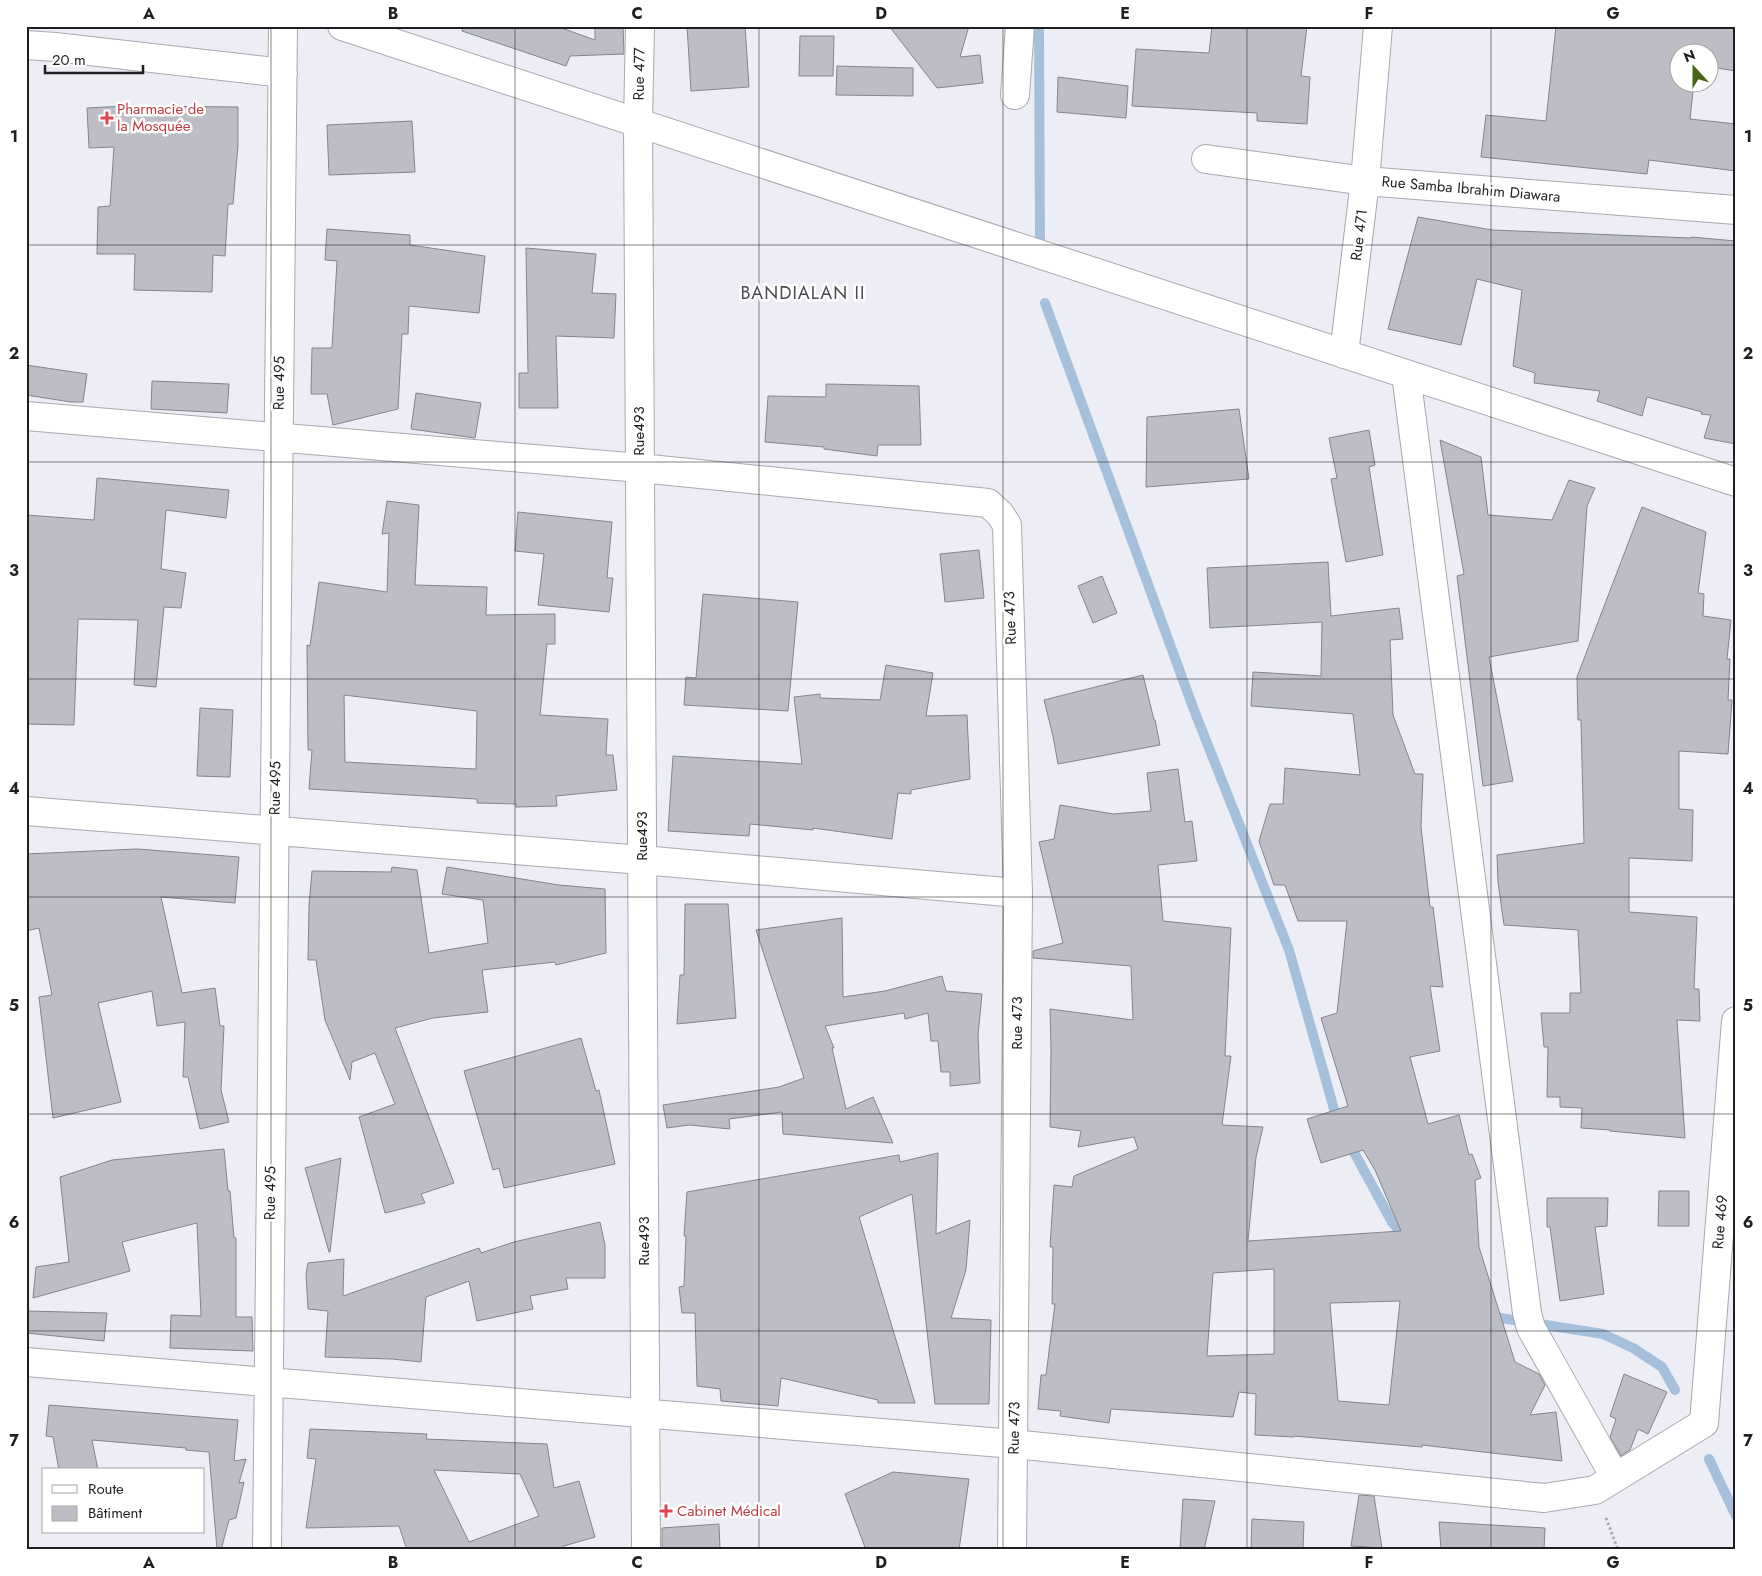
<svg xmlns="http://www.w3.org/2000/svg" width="1762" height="1576" font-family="Jost,sans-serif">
<rect width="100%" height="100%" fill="#edeef5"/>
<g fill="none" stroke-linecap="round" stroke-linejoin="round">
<path stroke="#a6c0db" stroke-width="10" d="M 1039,26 L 1040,241
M 1045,303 L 1194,710 L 1289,950 L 1338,1123
M 1349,1143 L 1392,1222 L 1408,1241
M 1488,1316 L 1603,1334 L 1633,1348 L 1662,1367 L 1675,1390
M 1709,1459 L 1736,1516"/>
</g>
<path fill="#bdbec5" stroke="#84858c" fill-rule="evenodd" d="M 463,26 L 556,26 L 595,40 L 595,26 L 623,26 L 624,54 L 570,56 L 566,66 L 462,31 Z
M 687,26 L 745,26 L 749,87 L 691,91 Z
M 889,26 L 969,26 L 960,57 L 980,55 L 983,83 L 937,88 Z
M 1212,26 L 1307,26 L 1301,76 L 1310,77 L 1307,124 L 1257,121 L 1257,113 L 1132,106 L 1136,49 L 1209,53 Z
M 1556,26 L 1718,26 L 1736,28 L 1736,71 L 1710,67 L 1710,52 L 1680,52 L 1680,82 L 1694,82 L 1690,119 L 1736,124 L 1736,171 L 1649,160 L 1647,174 L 1481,157 L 1486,115 L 1546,121 Z
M 800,36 L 834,36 L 833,76 L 799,76 Z
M 837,66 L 913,68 L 913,96 L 836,95 Z
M 1058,77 L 1128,86 L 1126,118 L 1057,112 Z
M 126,106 L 238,107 L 238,145 L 233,204 L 228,204 L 225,256 L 213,255 L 212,292 L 134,290 L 135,254 L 97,254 L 98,207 L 110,206 L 114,147 L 89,148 L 87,108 Z
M 412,121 L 415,172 L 329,175 L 327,125 Z
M 1418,217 L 1492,230 L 1691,238 L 1691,237 L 1736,241 L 1736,444 L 1704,438 L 1711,415 L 1701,414 L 1702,412 L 1647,397 L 1642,416 L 1597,401 L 1600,391 L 1534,383 L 1535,373 L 1513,366 L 1522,290 L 1477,279 L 1461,345 L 1388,329 Z
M 327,229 L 410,235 L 410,245 L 485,256 L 479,313 L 409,306 L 408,334 L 402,334 L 398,409 L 333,425 L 327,394 L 311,394 L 312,348 L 332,348 L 337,261 L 325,260 Z
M 526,248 L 596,254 L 592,293 L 616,294 L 614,338 L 556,336 L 558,408 L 519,408 L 519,373 L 528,373 Z
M 26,365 L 87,374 L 83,402 L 71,402 L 26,395 Z
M 152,381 L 229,384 L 227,413 L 151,409 Z
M 826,384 L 919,386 L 921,445 L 878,445 L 877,456 L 824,449 L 824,447 L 765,442 L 768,396 L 826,397 Z
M 416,393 L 481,403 L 475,438 L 411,429 Z
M 1239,409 L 1249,479 L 1146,487 L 1147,417 Z
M 1369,430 L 1375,465 L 1369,467 L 1383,555 L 1346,562 L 1331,479 L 1337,478 L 1329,438 Z
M 1440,440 L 1481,457 L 1488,515 L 1552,520 L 1569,480 L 1595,488 L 1587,506 L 1578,641 L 1489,657 L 1513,781 L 1483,786 L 1457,576 L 1464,574 Z
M 97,478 L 229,490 L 226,518 L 166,510 L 161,569 L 186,573 L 181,608 L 164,607 L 156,687 L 134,685 L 138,620 L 78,619 L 74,725 L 26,724 L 26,515 L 94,520 Z
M 387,501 L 419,505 L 415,585 L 487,587 L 486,615 L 555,614 L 555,644 L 547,644 L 540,715 L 608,719 L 606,755 L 613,755 L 617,790 L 556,796 L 557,806 L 516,807 L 516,804 L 477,803 L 477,799 L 309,789 L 312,750 L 308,750 L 307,645 L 310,646 L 319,582 L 387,592 L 389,533 L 382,534 ZM 344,695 L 477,711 L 476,769 L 345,762 Z
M 1642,507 L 1706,532 L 1698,593 L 1704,594 L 1703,616 L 1731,620 L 1727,659 L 1730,659 L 1728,700 L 1732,700 L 1728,754 L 1679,751 L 1679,809 L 1693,810 L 1692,861 L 1629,858 L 1629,912 L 1697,917 L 1694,989 L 1699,989 L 1700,1021 L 1677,1020 L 1685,1138 L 1610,1131 L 1610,1130 L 1581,1128 L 1582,1108 L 1560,1107 L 1560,1097 L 1547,1097 L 1548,1047 L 1544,1047 L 1541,1013 L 1570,1013 L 1570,993 L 1581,993 L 1578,930 L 1504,925 L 1498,882 L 1497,855 L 1584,843 L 1581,720 L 1578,720 L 1577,677 Z
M 518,512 L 612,522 L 607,578 L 613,578 L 609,612 L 538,605 L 544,554 L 515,551 Z
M 979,550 L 984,598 L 945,602 L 940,554 Z
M 1328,562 L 1331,616 L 1399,608 L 1403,639 L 1390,640 L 1393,715 L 1415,774 L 1423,774 L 1421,827 L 1430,907 L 1433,907 L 1443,987 L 1430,986 L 1440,1051 L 1410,1057 L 1428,1124 L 1459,1115 L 1469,1155 L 1472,1154 L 1481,1178 L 1475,1180 L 1479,1247 L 1515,1362 L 1539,1374 L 1545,1385 L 1530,1415 L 1556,1412 L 1562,1461 L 1422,1445 L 1422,1447 L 1294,1436 L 1294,1437 L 1255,1435 L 1256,1394 L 1239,1392 L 1233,1417 L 1111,1409 L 1109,1423 L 1060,1416 L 1061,1411 L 1038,1409 L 1041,1375 L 1046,1375 L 1055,1304 L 1052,1304 L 1053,1247 L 1050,1247 L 1054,1185 L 1072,1187 L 1074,1176 L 1138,1149 L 1134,1137 L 1078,1147 L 1081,1131 L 1050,1127 L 1051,1049 L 1050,1009 L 1133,1020 L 1131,966 L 1033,958 L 1033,951 L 1063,943 L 1039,842 L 1054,839 L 1060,805 L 1113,814 L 1151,811 L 1147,773 L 1178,769 L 1185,822 L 1192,821 L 1197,861 L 1158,865 L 1163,921 L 1231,928 L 1225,1056 L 1231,1056 L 1222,1125 L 1263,1127 L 1256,1157 L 1248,1241 L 1401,1231 L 1375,1170 L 1363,1150 L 1321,1163 L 1307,1119 L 1348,1106 L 1321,1018 L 1337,1013 L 1347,921 L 1298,921 L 1285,885 L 1274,885 L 1259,841 L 1270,804 L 1283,804 L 1285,768 L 1360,775 L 1353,714 L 1251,706 L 1253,672 L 1321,676 L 1322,622 L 1210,628 L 1207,568 ZM 1274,1269 L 1274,1354 L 1207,1356 L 1213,1273 ZM 1400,1301 L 1389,1405 L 1338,1401 L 1330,1303 Z
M 1102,576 L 1117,613 L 1093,623 L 1078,586 Z
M 703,594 L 798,602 L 788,711 L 684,705 L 686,677 L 696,678 Z
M 886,665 L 933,673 L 926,716 L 967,715 L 970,779 L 911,790 L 911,794 L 898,793 L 892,839 L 813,828 L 813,830 L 750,824 L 749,836 L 668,831 L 673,756 L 802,764 L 794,697 L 820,694 L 820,698 L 880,700 Z
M 1143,675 L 1154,720 L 1155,720 L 1160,745 L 1058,764 L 1053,736 L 1044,700 Z
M 200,708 L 233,710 L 230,777 L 197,776 Z
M 137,849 L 239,857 L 235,903 L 161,897 L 182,993 L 215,988 L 220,1026 L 224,1026 L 221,1090 L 229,1122 L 200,1129 L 188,1077 L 183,1077 L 185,1022 L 157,1026 L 152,991 L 98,1003 L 121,1102 L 53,1118 L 39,997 L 52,995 L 39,928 L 26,931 L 26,854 Z
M 392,867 L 417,870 L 429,953 L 488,943 L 483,900 L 442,894 L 447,867 L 559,885 L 605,889 L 606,953 L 556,965 L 555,962 L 482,970 L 488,1012 L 433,1018 L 395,1028 L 454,1183 L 421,1194 L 425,1203 L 385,1213 L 359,1117 L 395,1104 L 375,1053 L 352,1062 L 350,1080 L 325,1020 L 316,960 L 308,960 L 309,905 L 312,871 L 391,872 Z
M 685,904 L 728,904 L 736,1018 L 677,1024 L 680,975 L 684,975 Z
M 842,918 L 843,997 L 885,991 L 942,976 L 946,991 L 982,994 L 978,1035 L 980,1083 L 950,1086 L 950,1072 L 941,1072 L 938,1041 L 931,1041 L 928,1013 L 905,1019 L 904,1013 L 825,1026 L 834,1048 L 832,1048 L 846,1109 L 873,1097 L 893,1143 L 783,1134 L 782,1112 L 729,1119 L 730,1129 L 689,1125 L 667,1128 L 663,1105 L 779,1087 L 804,1078 L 756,930 Z
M 581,1038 L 596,1091 L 599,1090 L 615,1164 L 504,1188 L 499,1168 L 493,1170 L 464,1071 Z
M 224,1149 L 228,1191 L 230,1191 L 234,1238 L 236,1238 L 236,1317 L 252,1317 L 253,1351 L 170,1348 L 171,1315 L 201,1316 L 197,1223 L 122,1242 L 130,1271 L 33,1298 L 36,1267 L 69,1262 L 60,1177 L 112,1160 Z
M 938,1153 L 936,1234 L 970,1220 L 966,1270 L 951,1318 L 991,1320 L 989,1404 L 935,1404 L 912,1194 L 859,1217 L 915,1403 L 878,1403 L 878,1400 L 781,1378 L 778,1406 L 721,1401 L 720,1389 L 697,1386 L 695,1313 L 682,1313 L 679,1287 L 684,1286 L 686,1236 L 684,1236 L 687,1192 L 899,1155 L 900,1162 Z
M 341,1158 L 330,1252 L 329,1252 L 305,1168 Z
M 1659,1191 L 1689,1191 L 1689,1226 L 1658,1226 Z
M 1547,1198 L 1608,1198 L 1607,1226 L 1595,1227 L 1604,1294 L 1560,1301 L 1550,1227 L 1547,1227 Z
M 600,1222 L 605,1245 L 605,1278 L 566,1278 L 568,1289 L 530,1296 L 533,1309 L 477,1321 L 469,1281 L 426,1297 L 421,1362 L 392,1359 L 325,1357 L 328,1311 L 308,1309 L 306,1274 L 308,1263 L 344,1259 L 343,1296 L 479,1248 L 481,1253 L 514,1242 Z
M 26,1311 L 107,1313 L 104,1341 L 26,1333 Z
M 1624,1374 L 1667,1392 L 1648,1434 L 1638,1429 L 1630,1450 L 1621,1456 L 1610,1437 L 1616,1419 L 1610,1416 Z
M 49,1405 L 238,1420 L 234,1461 L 246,1459 L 239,1483 L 244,1482 L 236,1518 L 229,1520 L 221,1550 L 217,1550 L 209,1452 L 186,1450 L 186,1448 L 92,1440 L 98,1470 L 59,1470 L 53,1437 L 46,1436 Z
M 310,1429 L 427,1434 L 426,1439 L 547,1444 L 554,1488 L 579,1481 L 595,1537 L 564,1546 L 564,1550 L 555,1550 L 554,1548 L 548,1550 L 407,1550 L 399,1526 L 306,1528 L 316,1459 L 307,1458 ZM 434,1470 L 520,1474 L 539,1516 L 469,1542 Z
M 893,1472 L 969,1479 L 959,1550 L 866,1550 L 845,1494 Z
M 1359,1495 L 1374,1496 L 1382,1548 L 1351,1546 Z
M 1183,1499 L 1215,1501 L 1204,1550 L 1180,1550 Z
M 1252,1519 L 1304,1522 L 1303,1550 L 1251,1549 Z
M 1439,1522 L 1545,1528 L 1544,1550 L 1441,1550 Z
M 719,1524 L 720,1550 L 662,1550 L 662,1528 Z"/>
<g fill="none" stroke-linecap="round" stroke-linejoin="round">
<g stroke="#a7a9af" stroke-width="30">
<path id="minor" d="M 342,26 L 1736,482
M 640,26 L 638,122 L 646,1550
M 26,45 L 55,47 L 283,73
M 1015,95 L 1020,26
M 1206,159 L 1365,181 L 1736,210
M 1344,354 L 1365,181 L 1378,26
M 1406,374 L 1527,1313 L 1531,1328 L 1615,1477
M 26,416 L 640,468 L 988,503 L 1000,514 L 1007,525 L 1018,893 L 1012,1550
M 26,811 L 642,860 L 1018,893
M 26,1362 L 1014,1444 L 1544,1498 L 1595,1490 L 1704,1423 L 1736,1021
M 267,1550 L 283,26"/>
</g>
<path stroke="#a8a9af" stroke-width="3" stroke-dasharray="2.5 2.5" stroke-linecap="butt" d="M 1606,1518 L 1618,1550"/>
<use href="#minor" stroke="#fff" stroke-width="28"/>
</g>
<path fill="none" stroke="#1e1f21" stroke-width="1" stroke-opacity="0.55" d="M 271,26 L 271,1550M 515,26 L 515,1550M 759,26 L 759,1550M 1003,26 L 1003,1550M 1247,26 L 1247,1550M 1491,26 L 1491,1550M 26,245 L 1736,245M 26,462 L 1736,462M 26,679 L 1736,679M 26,897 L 1736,897M 26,1114 L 1736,1114M 26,1331 L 1736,1331"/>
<g fill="#e0444e" stroke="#fff" stroke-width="2">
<path d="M104.5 110.5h5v5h5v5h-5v5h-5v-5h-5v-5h5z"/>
<path d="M663.5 1503.5h5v5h5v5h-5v5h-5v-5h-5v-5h5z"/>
</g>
<g text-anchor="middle" stroke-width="5" stroke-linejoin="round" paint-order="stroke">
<g font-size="15" fill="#1e1f21" stroke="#fff">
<text transform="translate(639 74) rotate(-89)" y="5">Rue 477</text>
<text transform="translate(1471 189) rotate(5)" y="5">Rue Samba Ibrahim Diawara</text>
<text transform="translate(1359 235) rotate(-83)" y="5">Rue 471</text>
<text transform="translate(279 383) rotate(-89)" y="5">Rue 495</text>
<text transform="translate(639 431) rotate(-90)" y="5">Rue493</text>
<text transform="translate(1010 618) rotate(-92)" y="5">Rue 473</text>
<text transform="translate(275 788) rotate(-89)" y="5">Rue 495</text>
<text transform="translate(642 836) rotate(-90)" y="5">Rue493</text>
<text transform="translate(1017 1023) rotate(-90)" y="5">Rue 473</text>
<text transform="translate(270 1193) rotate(-89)" y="5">Rue 495</text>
<text transform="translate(1720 1222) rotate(-85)" y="5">Rue 469</text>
<text transform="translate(644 1241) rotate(-90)" y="5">Rue493</text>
<text transform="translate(1014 1428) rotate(-89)" y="5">Rue 473</text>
</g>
<g font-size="15" fill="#be3a42" stroke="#fff" text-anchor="start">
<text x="117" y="114">Pharmacie de<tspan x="117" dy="17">la Mosquée</tspan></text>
<text x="677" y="1516">Cabinet Médical</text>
</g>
<g font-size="18" letter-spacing="1" fill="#4b4c52" stroke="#fff">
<text x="803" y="299">BANDIALAN II</text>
</g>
</g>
<rect width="1762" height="1576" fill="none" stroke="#ffffff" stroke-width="55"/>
<rect x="42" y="1468" width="162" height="65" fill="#ffffff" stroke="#a5a5a6"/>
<rect x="52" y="1485" width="25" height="8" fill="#ffffff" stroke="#a5a5a6"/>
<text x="88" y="1494" font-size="15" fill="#1e1f21">Route</text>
<rect x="52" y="1506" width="25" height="15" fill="#bdbec5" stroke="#a5a5a6"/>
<text x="88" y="1518" font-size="15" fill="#1e1f21">Bâtiment</text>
<g transform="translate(1694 68) rotate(339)"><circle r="24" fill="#ffffff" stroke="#a5a5a6"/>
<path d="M0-4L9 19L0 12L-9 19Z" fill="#486518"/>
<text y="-8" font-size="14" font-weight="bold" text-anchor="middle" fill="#1e1f21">N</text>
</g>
<path d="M45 65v8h98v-8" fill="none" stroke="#1e1f21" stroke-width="2.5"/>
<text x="52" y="65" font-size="15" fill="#1e1f21" stroke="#ffffff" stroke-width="4" paint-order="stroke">20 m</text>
<rect x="28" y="28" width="1706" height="1520" fill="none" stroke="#1e1f21" stroke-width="2"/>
<g font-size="16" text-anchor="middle" font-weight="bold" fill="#1e1f21">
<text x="149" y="19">A</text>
<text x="393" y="19">B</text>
<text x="637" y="19">C</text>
<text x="881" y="19">D</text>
<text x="1125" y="19">E</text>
<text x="1369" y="19">F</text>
<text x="1613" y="19">G</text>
<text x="14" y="142">1</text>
<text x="1748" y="142">1</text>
<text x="14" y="359">2</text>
<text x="1748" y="359">2</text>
<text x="14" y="576">3</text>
<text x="1748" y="576">3</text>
<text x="14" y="794">4</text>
<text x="1748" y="794">4</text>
<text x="14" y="1011">5</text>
<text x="1748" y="1011">5</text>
<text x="14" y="1228">6</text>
<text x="1748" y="1228">6</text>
<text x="14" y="1446">7</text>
<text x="1748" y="1446">7</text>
<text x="149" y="1568">A</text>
<text x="393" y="1568">B</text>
<text x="637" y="1568">C</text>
<text x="881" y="1568">D</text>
<text x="1125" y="1568">E</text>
<text x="1369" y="1568">F</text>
<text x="1613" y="1568">G</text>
</g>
</svg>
